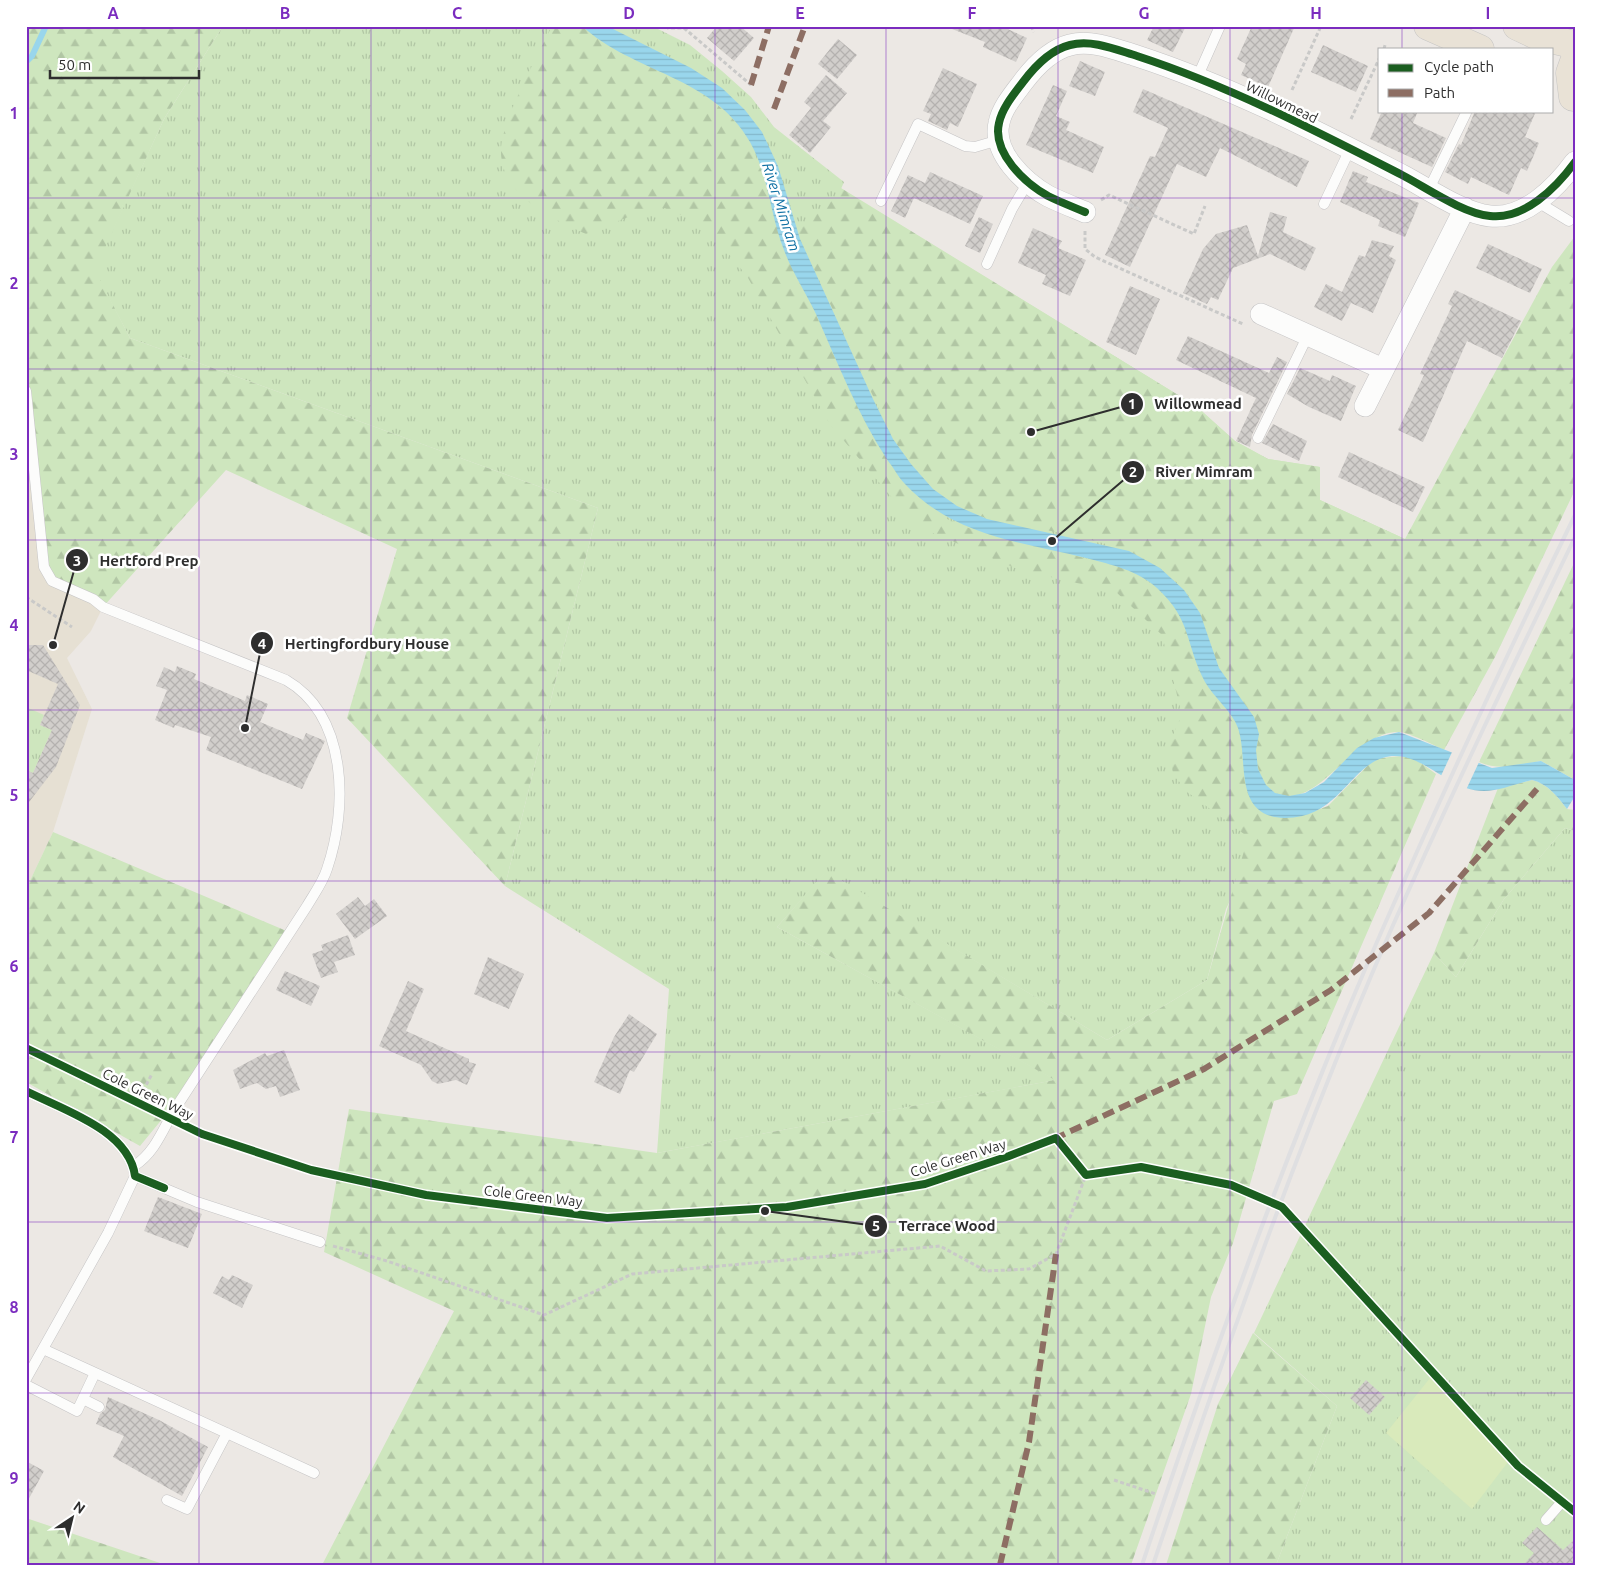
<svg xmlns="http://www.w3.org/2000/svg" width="1601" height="1591" font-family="Ubuntu,sans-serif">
<defs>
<pattern id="grass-tufts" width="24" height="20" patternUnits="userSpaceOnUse" patternTransform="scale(1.25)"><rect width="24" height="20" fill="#cee6be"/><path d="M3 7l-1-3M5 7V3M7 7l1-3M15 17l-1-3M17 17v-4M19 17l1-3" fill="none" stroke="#b1c6a4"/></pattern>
<pattern id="forest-firs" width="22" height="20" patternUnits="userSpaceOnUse" patternTransform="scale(1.25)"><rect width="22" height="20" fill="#cee6be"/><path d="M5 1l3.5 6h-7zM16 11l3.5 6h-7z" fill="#b1c6a4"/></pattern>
<pattern id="water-rules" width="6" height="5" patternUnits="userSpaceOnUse" patternTransform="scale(1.25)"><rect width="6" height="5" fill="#99d6ec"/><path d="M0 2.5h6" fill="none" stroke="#84b8cb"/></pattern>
<pattern id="building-cross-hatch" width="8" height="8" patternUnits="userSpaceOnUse" patternTransform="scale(1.25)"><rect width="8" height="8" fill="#d1cecb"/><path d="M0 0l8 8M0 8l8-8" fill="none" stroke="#b4b1af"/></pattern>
</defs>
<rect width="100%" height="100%" fill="#ece8e4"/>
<path fill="#e6e0d3" d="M 26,391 L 103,607 L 91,631 L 67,658 L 92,709 L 53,832 L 26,889 Z"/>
<path fill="url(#grass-tufts)" d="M 223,26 L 652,26 L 690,45 L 722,71 L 751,97 L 774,127 L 844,182 L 841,189 L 1196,406 L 1235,441 L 1268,459 L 1320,467 L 1320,500 L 1405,539 L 1226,909 L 1207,980 L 1107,1040 L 826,872 L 777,927 L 1056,1080 L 657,1153 L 669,989 L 505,886 L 598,508 L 130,338 L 94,270 L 164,119 Z
M 26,707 L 44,715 L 40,725 L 52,730 L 33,773 L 26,770 Z
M 1565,828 L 1575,831 L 1575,1565 L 1276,1565 L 1337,1406 L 1254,1333 L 1434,953 L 1456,977 L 1504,899 Z"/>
<path fill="url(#forest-firs)" d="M 26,26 L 223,26 L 164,119 L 95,270 L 130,338 L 598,508 L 505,886 L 347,718 L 397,549 L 226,470 L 103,607 L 52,581 L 44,567 L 26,391 Z
M 552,26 L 582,26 L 611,47 L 673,76 L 711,99 L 733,119 L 750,142 L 765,179 L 784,250 L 811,304 L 869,431 L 947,519 L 981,533 L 1126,568 L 1152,584 L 1172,602 L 1184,620 L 1204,680 L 1239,731 L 1244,778 L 1247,792 L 1254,804 L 1309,813 L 1328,806 L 1374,759 L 1390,757 L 1403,756 L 1417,760 L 1436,774 L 1297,1094 L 1274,1101 L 1233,1243 L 1211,1297 L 1191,1394 L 1131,1565 L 322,1565 L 454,1311 L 324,1252 L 349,1109 L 657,1153 L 1055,1080 L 777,927 L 826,871 L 1107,1040 L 1207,980 L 1248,837 L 1186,791 L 1173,773 L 1168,747 L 1179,721 L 1180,707 L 1162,635 L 1116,592 L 1020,570 L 916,526 L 829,423 L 747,276 L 705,225 L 665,208 L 643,211 L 586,234 C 552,219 500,195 501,150 C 501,122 538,55 552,26 Z
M 841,188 L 1196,406 L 1235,441 L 1268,459 L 1320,467 L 1320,500 L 1405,539 L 1552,267 L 1575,236 L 1575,490 L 1495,657 L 1444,750 C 1433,745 1409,732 1398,732 C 1353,731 1315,816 1274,792 C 1260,784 1255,763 1257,748 C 1257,743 1259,738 1258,733 C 1252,708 1230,691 1219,668 C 1206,640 1206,617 1185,591 C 1148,546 1080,537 1025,526 C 1001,522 977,518 956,505 C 929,488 911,465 893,439 L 800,239 L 797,228 L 834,199 Z
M 1575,561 L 1575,780 L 1541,761 C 1519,765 1500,771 1479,762 Z
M 1532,780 C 1548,784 1557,796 1567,809 L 1575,810 L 1575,831 L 1565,828 L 1504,899 L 1456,977 L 1434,953 L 1498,788 Z
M 53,832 L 289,932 L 177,1101 L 140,1146 L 26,1082 L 26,889 Z
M 1253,1333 L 1337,1406 L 1276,1565 L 1166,1565 L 1218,1404 Z
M 26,1518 L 166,1565 L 26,1565 Z"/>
<path fill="#d9eabb" d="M 1430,1378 L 1508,1462 L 1472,1509 L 1386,1433 Z"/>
<path fill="url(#water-rules)" d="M 582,26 L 607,26 L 691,68 L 722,88 L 745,110 L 762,132 L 778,166 L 800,239 L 873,399 L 893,439 L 911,464 L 933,489 L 957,506 L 987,519 L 1129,551 L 1160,568 L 1184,590 L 1200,613 L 1219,668 L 1254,717 L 1259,734 L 1256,750 L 1258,769 L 1266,785 L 1275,793 L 1289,796 L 1305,793 L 1324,782 L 1357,748 L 1374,738 L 1399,732 L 1492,768 L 1541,761 L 1575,780 L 1575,796 L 1567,809 C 1557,796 1548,784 1532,780 C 1517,783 1499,791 1484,791 C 1449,791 1425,754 1392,756 C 1350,760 1342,818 1285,818 C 1232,817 1249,760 1238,728 C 1232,711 1214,698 1205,682 C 1185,644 1192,620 1157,588 C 1137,570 1112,565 1086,558 C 1020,542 954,536 905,484 C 898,477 894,468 888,461 C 858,415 838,364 816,314 C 806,293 792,272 784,250 C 770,215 769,176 750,142 C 713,76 633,73 582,26 Z"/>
<path fill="#ece8e4" d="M 1453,750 L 1480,760 L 1466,790 L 1440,778 Z"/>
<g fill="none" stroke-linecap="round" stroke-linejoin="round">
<path stroke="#99d6ec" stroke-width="6" d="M 26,62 L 32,56 L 46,26"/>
</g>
<path fill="url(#building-cross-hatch)" d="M 717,26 L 740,26 L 754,38 L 734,61 L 707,38 Z
M 1001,26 L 1027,38 L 1016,62 L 983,47 L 985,42 L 947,27 Z
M 1154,26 L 1186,26 L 1173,52 L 1147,40 Z
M 1252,26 L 1295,26 L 1268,87 L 1241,75 L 1246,64 L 1237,59 Z
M 838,39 L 857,55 L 837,79 L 818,64 Z
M 1323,45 L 1368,66 L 1356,92 L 1311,72 Z
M 1080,61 L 1105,72 L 1095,96 L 1069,86 Z
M 943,68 L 977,84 L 958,127 L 950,123 L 947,130 L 928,121 L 931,114 L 923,111 Z
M 826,75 L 847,93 L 823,121 L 831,127 L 810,153 L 789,135 L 811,108 L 804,102 Z
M 1053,85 L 1067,91 L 1056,116 L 1070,122 L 1066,130 L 1104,147 L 1093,173 L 1026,145 Z
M 1143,89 L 1309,161 L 1297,187 L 1220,148 L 1206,177 L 1177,164 L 1130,267 L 1105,255 L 1150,156 L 1155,157 L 1168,128 L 1133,112 Z
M 1382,111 L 1418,111 L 1413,123 L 1446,138 L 1432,167 L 1370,139 Z
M 1475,111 L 1536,111 L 1525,137 L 1539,143 L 1527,171 L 1521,168 L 1509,195 L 1471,177 L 1468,184 L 1445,172 L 1459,144 L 1461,145 Z
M 1353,171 L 1368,177 L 1366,182 L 1419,203 L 1405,237 L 1378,226 L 1380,220 L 1340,202 Z
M 930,172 L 983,196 L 970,224 L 914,198 L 905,218 L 891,211 L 908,175 L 925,183 Z
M 1270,212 L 1287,217 L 1283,232 L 1316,248 L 1305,271 L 1270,254 L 1233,268 L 1218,300 L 1211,297 L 1207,304 L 1183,293 L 1203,249 L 1216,234 L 1247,225 L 1258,256 Z
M 979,217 L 993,224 L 980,253 L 965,246 Z
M 1033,228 L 1062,241 L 1058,248 L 1086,260 L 1070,296 L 1042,284 L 1046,275 L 1018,263 Z
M 1372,240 L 1394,246 L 1389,256 L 1396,260 L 1373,313 L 1351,303 L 1342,321 L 1314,307 L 1326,284 L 1342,292 L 1359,255 L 1365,257 Z
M 1488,244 L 1542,269 L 1530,293 L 1476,268 Z
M 1130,286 L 1160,299 L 1136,355 L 1106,342 Z
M 1455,290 L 1521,321 L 1502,358 L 1467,341 L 1423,442 L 1398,430 L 1424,375 L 1420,374 L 1452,306 L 1448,304 Z
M 1188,336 L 1269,373 L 1277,357 L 1287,362 L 1252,435 L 1250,447 L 1236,441 L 1256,398 L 1176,360 Z
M 1300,368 L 1330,381 L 1332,375 L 1356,386 L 1341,421 L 1309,407 L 1287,394 Z
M 1273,424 L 1307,441 L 1299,461 L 1262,443 Z
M 1349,452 L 1425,487 L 1413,512 L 1338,477 Z
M 26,645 L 43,645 L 80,705 L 56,767 L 26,806 L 26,770 L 33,773 L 52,730 L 40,725 L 58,684 L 26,670 Z
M 177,666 L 196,674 L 194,679 L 245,701 L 247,695 L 268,704 L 260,722 L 303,740 L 306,733 L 325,741 L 302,789 L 206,750 L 211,737 L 175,725 L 174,728 L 155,720 L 167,690 L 156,686 L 164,667 L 175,672 Z
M 358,897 L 365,906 L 374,899 L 387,916 L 355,939 L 336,914 Z
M 348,935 L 355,955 L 334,962 L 338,972 L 321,978 L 312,954 L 323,950 L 321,945 Z
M 488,957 L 524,974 L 509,1009 L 474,994 Z
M 285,971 L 320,986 L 311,1006 L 276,990 Z
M 408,981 L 424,989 L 406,1031 L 469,1059 L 469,1062 L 476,1064 L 467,1085 L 456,1080 L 438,1084 L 432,1081 L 421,1065 L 379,1046 Z
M 629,1014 L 657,1034 L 634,1072 L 630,1070 L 620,1094 L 594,1082 L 614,1037 Z
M 284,1050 L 300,1090 L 280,1097 L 276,1086 L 266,1089 L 257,1083 L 240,1089 L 233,1070 L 265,1053 L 267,1056 Z
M 158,1197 L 202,1214 L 188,1248 L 144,1231 Z
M 232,1275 L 253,1285 L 242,1308 L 213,1293 L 222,1276 L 229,1280 Z
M 1366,1380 L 1385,1397 L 1369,1415 L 1350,1398 Z
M 108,1397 L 159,1420 L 208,1447 L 182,1496 L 113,1457 L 124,1436 L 96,1424 L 100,1414 L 105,1410 Z
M 26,1461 L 44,1471 L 26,1504 Z
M 1537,1527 L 1563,1550 L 1575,1539 L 1575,1565 L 1523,1565 L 1534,1553 L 1522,1543 Z"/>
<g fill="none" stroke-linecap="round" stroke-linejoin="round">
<g stroke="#c5c4c5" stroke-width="11">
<path id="service" d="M 1197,78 L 1220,26
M 1429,189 L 1466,113
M 881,201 L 918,124 L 965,146 L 975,147 L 999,140
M 1536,201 L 1569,221
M 1324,204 L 1350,149
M 987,264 L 1012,209 L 1028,182
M 26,391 L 44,567 L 52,581 L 93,599 L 103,607 L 286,680 C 348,716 348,808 327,869 C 323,882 314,894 307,906 L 173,1112 C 162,1132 154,1153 134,1166
M 1258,438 L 1308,335
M 26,1091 C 63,1110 129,1130 135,1176 L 108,1233 L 26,1379
M 135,1176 L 197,1202 L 320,1242
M 43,1349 L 314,1473
M 26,1385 L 77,1411 L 95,1373
M 83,1399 L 99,1407
M 167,1500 L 187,1509 L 227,1433
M 1546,1520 L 1561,1503"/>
</g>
<g stroke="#c5c4c5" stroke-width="22">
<path id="minor" d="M 1085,212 C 1073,207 1060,202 1048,196 C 1025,183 992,153 999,123 C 1002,108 1014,94 1023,82 C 1035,66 1050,50 1070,45 C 1092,39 1117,50 1137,56 C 1229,86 1316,131 1402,175 C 1427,188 1462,213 1490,216 C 1524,220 1556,188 1575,162
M 1261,314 L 1383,369
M 1365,406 L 1465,208"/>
</g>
<g stroke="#c6c5c4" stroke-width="29">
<path id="trunk" d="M 1428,26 L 1480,49
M 1517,26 L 1538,36 L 1575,45
M 1573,97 L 1570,73 L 1575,59"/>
</g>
<path stroke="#c9c9c8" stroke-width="3" stroke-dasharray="4 2.5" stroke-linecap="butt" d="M 665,26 L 668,28 L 684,28 L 751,85
M 1031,26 L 1034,32
M 1384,49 L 1385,45
M 1292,90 L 1321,26
M 1351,119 L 1380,57
M 1101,200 L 1109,195 L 1194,234 L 1205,206
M 1085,231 L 1085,249 L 1095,257 L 1243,324
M 26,597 L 72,627
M 137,1102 L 152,1074
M 333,1246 L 387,1261 L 544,1315 L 632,1274 L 940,1246 L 986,1271 L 1029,1269 L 1056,1254 L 1086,1175
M 1114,1480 L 1156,1494"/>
<use href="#service" stroke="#fcfcfb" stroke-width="10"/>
<use href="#minor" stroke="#fcfcfb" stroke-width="21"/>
<use href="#trunk" stroke="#e9e2d6" stroke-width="28"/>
<path stroke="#dfdfe1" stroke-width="4" d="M 1142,1565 C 1215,1347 1294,1129 1387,919 C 1447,783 1510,648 1575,515
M 1153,1565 C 1225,1351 1300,1138 1390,932 C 1449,799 1512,668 1575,537"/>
<path stroke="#8d6e63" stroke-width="6" stroke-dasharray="12 6" stroke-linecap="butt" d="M 751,85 L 769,26
M 774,109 L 805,26
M 1057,1140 L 1056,1138 L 1204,1069 L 1331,990 L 1429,913 L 1537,789
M 1000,1565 L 1029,1442 L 1056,1254"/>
<g stroke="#fff" stroke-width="11">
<path id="cycleway" d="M 1085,212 C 1073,207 1060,202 1048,196 C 1025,183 992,153 999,123 C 1002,108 1014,94 1023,82 C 1035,66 1050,50 1070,45 C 1092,39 1117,50 1137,56 C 1229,86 1316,131 1402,175 C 1427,188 1462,213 1490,216 C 1524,220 1556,188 1575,162
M 26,1048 L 202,1134 L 311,1170 L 426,1195 L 607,1218 L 787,1207 L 925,1184 L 1009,1156 L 1056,1138 L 1086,1175 L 1141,1167 L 1231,1185 L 1282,1207 L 1518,1466 L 1575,1512
M 26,1091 C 63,1110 129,1130 135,1176 L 164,1188"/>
</g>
<use href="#cycleway" stroke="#1b5e20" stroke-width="8"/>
</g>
<path fill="none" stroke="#7b2cbf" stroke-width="1" stroke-opacity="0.55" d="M 199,26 L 199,1565M 371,26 L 371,1565M 543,26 L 543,1565M 715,26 L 715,1565M 886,26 L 886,1565M 1058,26 L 1058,1565M 1230,26 L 1230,1565M 1402,26 L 1402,49M 1402,111 L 1402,1565M 26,198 L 1575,198M 26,369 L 1575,369M 26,540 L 1575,540M 26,710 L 1575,710M 26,881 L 1575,881M 26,1052 L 1575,1052M 26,1222 L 1575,1222M 26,1393 L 1575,1393"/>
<g text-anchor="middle" stroke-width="5" stroke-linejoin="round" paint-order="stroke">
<g font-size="14" fill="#2e2e2e" stroke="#fff">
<text transform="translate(1282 102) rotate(26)" y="5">Willowmead</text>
<text transform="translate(148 1094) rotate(26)" y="5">Cole Green Way</text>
<text transform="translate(958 1158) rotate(-17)" y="5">Cole Green Way</text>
<text transform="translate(533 1196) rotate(7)" y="5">Cole Green Way</text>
</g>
<g font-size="15" font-style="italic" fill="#0d6fa3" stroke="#fff">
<text transform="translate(781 207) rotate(72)" y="5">River Mimram</text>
</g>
</g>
<path fill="none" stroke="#2e2e2e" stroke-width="2" d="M1031 432L1132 404M1052 541L1133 472M53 645L77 560M245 728L262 643M765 1211L876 1226"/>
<g fill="#2e2e2e" stroke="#fff" stroke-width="2">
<circle cx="1031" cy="432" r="5"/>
<circle cx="1052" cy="541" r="5"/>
<circle cx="53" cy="645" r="5"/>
<circle cx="245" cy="728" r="5"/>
<circle cx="765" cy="1211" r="5"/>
<circle cx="1132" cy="404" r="12"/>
<circle cx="1133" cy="472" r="12"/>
<circle cx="77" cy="560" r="12"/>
<circle cx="262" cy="643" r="12"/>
<circle cx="876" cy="1226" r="12"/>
</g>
<g font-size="15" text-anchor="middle" font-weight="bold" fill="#fff">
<text x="1132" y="409">1</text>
<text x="1133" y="477">2</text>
<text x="77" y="566">3</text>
<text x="262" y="649">4</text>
<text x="876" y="1231">5</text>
</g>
<g font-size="15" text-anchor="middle" font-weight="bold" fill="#2e2e2e" stroke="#fff" stroke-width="5" stroke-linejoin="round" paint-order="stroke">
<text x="1198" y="409">Willowmead</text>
<text x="1204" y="477">River Mimram</text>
<text x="149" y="566">Hertford Prep</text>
<text x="367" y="649">Hertingfordbury House</text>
<text x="947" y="1231">Terrace Wood</text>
</g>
<rect width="1601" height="1591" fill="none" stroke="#ffffff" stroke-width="55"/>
<rect x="1378" y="48" width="175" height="65" fill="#ffffff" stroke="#ababab"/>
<rect x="1388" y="64" width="25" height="8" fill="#1b5e20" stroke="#ababab"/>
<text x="1424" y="72" font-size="15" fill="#2e2e2e">Cycle path</text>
<rect x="1388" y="89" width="25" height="8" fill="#8d6e63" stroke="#ababab"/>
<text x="1424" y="98" font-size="15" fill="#2e2e2e">Path</text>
<g transform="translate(72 1518) rotate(35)" stroke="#ffffff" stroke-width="4" paint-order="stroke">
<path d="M0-4L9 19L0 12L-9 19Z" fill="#2e2e2e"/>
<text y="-8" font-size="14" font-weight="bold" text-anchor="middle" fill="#2e2e2e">N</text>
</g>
<path d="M50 70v8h149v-8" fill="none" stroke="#2e2e2e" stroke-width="2.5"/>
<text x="58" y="70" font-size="15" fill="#2e2e2e" stroke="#ffffff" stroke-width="4" paint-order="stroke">50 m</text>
<rect x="28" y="28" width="1546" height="1536" fill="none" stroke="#7b2cbf" stroke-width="2"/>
<g font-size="16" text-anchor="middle" font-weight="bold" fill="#7b2cbf">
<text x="113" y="19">A</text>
<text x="285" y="19">B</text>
<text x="457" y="19">C</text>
<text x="629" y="19">D</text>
<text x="800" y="19">E</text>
<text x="972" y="19">F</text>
<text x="1144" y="19">G</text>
<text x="1316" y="19">H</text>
<text x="1488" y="19">I</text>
<text x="14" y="119">1</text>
<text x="14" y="289">2</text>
<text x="14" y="460">3</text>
<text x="14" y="631">4</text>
<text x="14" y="801">5</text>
<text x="14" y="972">6</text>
<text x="14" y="1143">7</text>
<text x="14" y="1313">8</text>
<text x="14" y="1484">9</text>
</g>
</svg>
